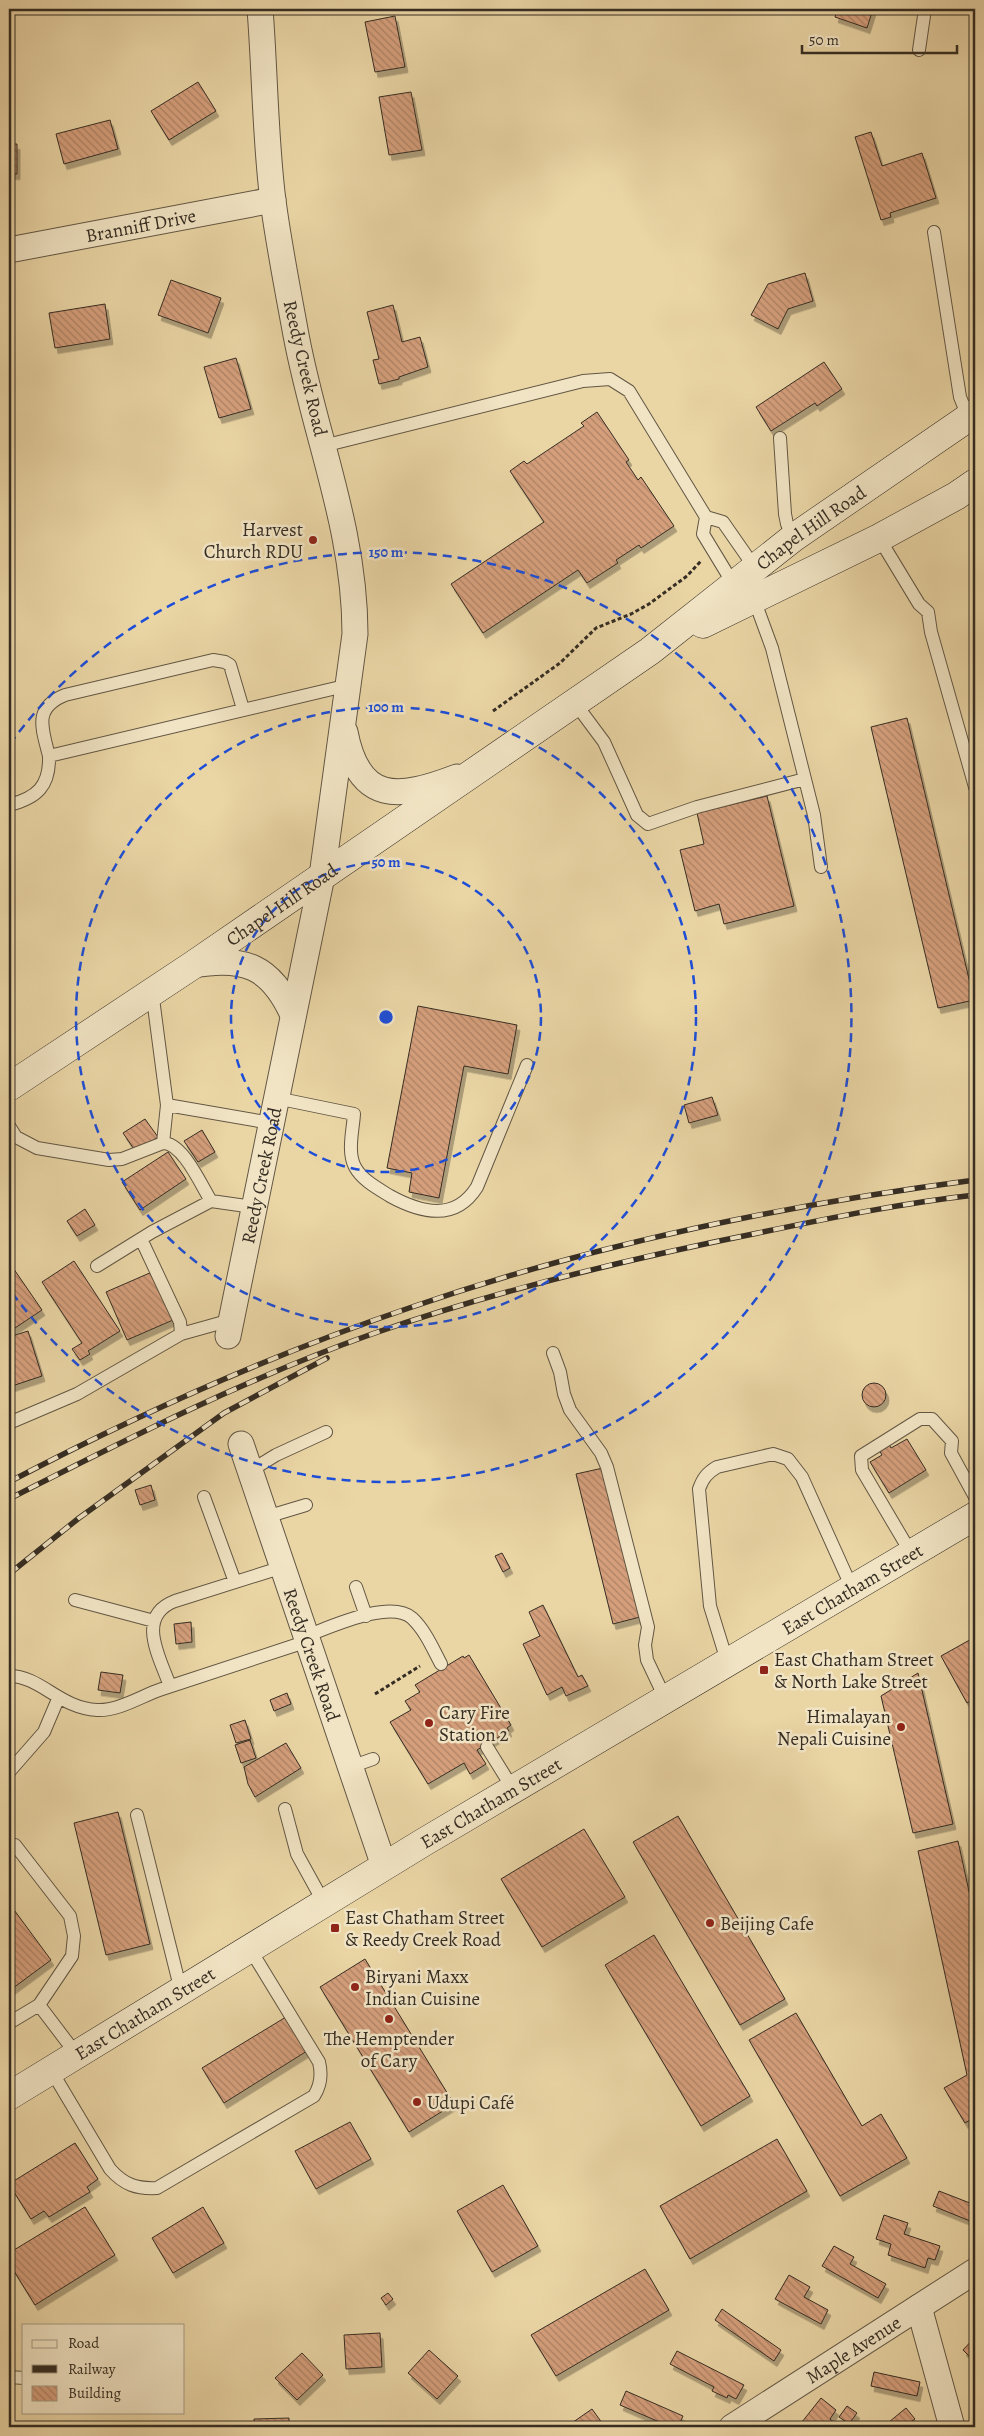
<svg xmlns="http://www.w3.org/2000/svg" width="984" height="2436" font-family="Alegreya,serif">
<defs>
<pattern id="building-back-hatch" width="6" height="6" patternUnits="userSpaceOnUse" patternTransform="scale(1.25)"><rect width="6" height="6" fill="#d59f7c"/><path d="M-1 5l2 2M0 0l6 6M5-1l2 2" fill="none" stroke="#ae8265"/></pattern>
<filter id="shadow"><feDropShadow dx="3" dy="5.5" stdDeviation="0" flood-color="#0004"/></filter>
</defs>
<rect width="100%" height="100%" fill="#ead5a5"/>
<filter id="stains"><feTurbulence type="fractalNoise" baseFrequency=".004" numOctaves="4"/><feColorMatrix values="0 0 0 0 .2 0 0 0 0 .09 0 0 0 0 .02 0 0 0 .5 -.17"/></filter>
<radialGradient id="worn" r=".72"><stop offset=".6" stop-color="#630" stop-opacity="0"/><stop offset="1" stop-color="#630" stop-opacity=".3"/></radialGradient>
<path fill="url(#building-back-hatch)" stroke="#352d23" filter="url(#shadow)" d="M 838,9 L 873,9 L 867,28 L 835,17 Z
M 395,16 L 405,67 L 375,72 L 365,22 Z
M 198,82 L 216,111 L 169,140 L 151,111 Z
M 411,92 L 422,150 L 389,155 L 379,97 Z
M 110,120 L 118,149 L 64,164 L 56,134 Z
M 871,132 L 882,166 L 922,153 L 936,198 L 890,213 L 891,217 L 881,220 L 855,137 Z
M 9,144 L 17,144 L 17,174 L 9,174 Z
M 805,273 L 813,301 L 788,309 L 778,329 L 751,315 L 768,284 Z
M 171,280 L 221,298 L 208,333 L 158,315 Z
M 105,304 L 110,339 L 55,348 L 49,313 Z
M 393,305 L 402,342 L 420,337 L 428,367 L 399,377 L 399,379 L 379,384 L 373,360 L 379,359 L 367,312 Z
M 236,358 L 251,409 L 219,418 L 204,367 Z
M 824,362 L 842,389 L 817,406 L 815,403 L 771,431 L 756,407 Z
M 597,412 L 629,460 L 626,462 L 638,480 L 641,477 L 674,526 L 641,548 L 639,545 L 616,560 L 618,563 L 587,583 L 578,570 L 483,633 L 451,584 L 544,522 L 510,471 L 524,461 L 527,464 L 584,426 L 581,423 Z
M 907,718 L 974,1000 L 938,1008 L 871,727 Z
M 767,796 L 794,906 L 724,924 L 719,904 L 695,911 L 680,850 L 704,844 L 697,813 Z
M 418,1006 L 517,1025 L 508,1074 L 464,1066 L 439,1198 L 409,1192 L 412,1173 L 387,1168 Z
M 712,1097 L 718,1115 L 689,1123 L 684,1105 Z
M 145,1119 L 158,1137 L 136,1152 L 123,1133 Z
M 202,1130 L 215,1152 L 198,1162 L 184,1141 Z
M 168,1152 L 186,1179 L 140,1210 L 122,1182 Z
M 85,1209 L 95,1225 L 77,1236 L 67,1221 Z
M 74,1261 L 120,1331 L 88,1351 L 90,1354 L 80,1360 L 72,1349 L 82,1343 L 42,1282 Z
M 9,1262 L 42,1310 L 9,1332 Z
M 152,1272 L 173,1320 L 127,1340 L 106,1292 Z
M 28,1331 L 42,1376 L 9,1387 L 9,1337 Z
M862 1395a12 12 0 1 1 24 0a12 12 0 1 1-24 0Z
M 907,1439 L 926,1470 L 889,1493 L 870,1462 L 882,1455 L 879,1450 L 889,1444 L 891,1448 Z
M 603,1468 L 640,1617 L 613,1624 L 576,1474 Z
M 151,1485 L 155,1500 L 140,1505 L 135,1490 Z
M 502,1553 L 510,1568 L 503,1572 L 495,1556 Z
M 543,1605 L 578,1677 L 582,1675 L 588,1686 L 566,1696 L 562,1687 L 547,1695 L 523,1644 L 540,1636 L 529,1612 Z
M 191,1622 L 192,1642 L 176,1644 L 174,1624 Z
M 975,1637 L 975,1698 L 967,1703 L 941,1656 Z
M 469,1655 L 511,1725 L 507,1728 L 509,1731 L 477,1750 L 486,1764 L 470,1774 L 464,1763 L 428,1784 L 390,1722 L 411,1710 L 405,1701 L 420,1692 L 415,1685 L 463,1656 L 464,1658 Z
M 101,1672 L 123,1675 L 120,1693 L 98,1690 Z
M 918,1673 L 953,1824 L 913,1833 L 881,1696 Z
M 287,1693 L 291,1704 L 274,1711 L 270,1700 Z
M 245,1720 L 251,1739 L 236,1743 L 230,1725 Z
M 250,1740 L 256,1758 L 241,1763 L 235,1745 Z
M 286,1743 L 301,1768 L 255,1797 L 248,1784 L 244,1767 Z
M 118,1812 L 150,1944 L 106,1955 L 74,1823 Z
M 678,1816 L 785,1999 L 740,2025 L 633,1842 Z
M 584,1829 L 625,1897 L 542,1947 L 501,1879 Z
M 958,1841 L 975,1919 L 975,2117 L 965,2123 L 944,2088 L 967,2075 L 918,1851 Z
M 9,1903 L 51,1960 L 9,1991 Z
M 654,1935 L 750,2096 L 701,2126 L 605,1965 Z
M 365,1959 L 454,2104 L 409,2132 L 320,1987 Z
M 796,2013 L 862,2126 L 881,2114 L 907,2158 L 840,2196 L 749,2040 Z
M 286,2017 L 307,2051 L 224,2103 L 202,2068 Z
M 350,2122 L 371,2159 L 316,2189 L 295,2151 Z
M 777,2139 L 807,2191 L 690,2259 L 660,2206 Z
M 75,2143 L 98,2179 L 87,2187 L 90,2192 L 49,2217 L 44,2211 L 31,2219 L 9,2184 Z
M 503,2185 L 538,2246 L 492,2272 L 457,2211 Z
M 939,2191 L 975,2205 L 975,2223 L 933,2206 Z
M 85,2207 L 115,2255 L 35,2305 L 9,2263 L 9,2253 Z
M 203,2207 L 224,2243 L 173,2273 L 152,2238 Z
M 884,2215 L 908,2223 L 904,2234 L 940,2246 L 935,2260 L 928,2258 L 925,2268 L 888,2255 L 891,2244 L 876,2239 Z
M 834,2246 L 854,2257 L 850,2264 L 886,2284 L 878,2298 L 822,2266 Z
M 645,2269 L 669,2310 L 556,2376 L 531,2335 Z
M 789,2275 L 810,2287 L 804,2297 L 828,2310 L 821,2324 L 775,2299 Z
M 388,2293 L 393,2299 L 386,2305 L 381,2298 Z
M 722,2309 L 781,2350 L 774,2361 L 715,2320 Z
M 380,2333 L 382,2367 L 346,2369 L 344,2335 Z
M 975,2337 L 975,2358 L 973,2360 L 963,2350 Z
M 429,2350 L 458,2376 L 437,2399 L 408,2373 Z
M 677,2351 L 744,2385 L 736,2399 L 728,2395 L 727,2398 L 712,2391 L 714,2387 L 670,2364 Z
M 302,2353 L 323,2375 L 297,2400 L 275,2378 Z
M 874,2372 L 920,2382 L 917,2396 L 871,2386 Z
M 626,2391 L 683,2416 L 678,2427 L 671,2427 L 620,2405 Z
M 821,2398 L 836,2410 L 830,2419 L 836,2424 L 834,2427 L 798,2427 Z
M 847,2406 L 857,2413 L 849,2424 L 839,2417 Z
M 906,2408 L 915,2419 L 904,2427 L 883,2427 Z
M 592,2409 L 605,2427 L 566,2427 Z
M 289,2418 L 289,2427 L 254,2427 L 254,2419 Z
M 447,2424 L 478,2424 L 477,2427 L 447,2427 Z"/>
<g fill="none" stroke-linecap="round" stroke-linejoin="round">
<g stroke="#625744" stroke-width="14">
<path id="lane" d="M 919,50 L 925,9
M 934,232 L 960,397 L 968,417
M 780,438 L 785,514 L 787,524 L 793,538
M 323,446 L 583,381 L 610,379 L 629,391 L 706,517 L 723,522 L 755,568
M 706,517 L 703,534 L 734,585
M 879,538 L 919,604 L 928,612 L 931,632 L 975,787
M 754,599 L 772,648 L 814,815 L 821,867
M 575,703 L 604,742 L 637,815 L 648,824 L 697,807 L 805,779
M 243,709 L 230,665 L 225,662 L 213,660 L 65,695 C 33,708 42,728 49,756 L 349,685
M 9,805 C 37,798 50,786 49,756
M 152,991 L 167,1105 L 271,1123
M 276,1098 L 354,1114 C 353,1130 347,1152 355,1167 C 362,1180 377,1188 390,1196 C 421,1213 455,1222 477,1187 L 527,1065
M 9,1126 L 16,1137 L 37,1148 L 109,1160 L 122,1159 L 163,1143 C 183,1143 201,1185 211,1201
M 163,1143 L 167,1105
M 97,1266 L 152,1232 L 211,1201 L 253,1207
M 181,1334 L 231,1320
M 553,1353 L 560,1372 L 564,1394 L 570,1410 L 601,1453 L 607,1467 L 648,1627 L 645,1645 L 647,1660 L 665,1698
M 9,1423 L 77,1394 L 181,1334 L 180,1322 L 141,1239
M 250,1471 L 276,1455 L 326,1432
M 204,1497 L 235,1582
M 266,1517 L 306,1505
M 911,1553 L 862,1470 L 861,1456 L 920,1419 L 932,1419 L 952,1441 L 951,1453 L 975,1497
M 356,1587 L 366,1616
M 75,1600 L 154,1621
M 306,1636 C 331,1627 390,1599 412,1618 C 425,1630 433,1649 441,1664
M 727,1661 L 710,1606 L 699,1489 C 703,1478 707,1473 717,1467 L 773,1454 L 788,1459 L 802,1477 L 852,1588
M 9,1676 C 41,1676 59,1708 97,1710 C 119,1711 141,1696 162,1689 C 210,1673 259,1657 308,1641
M 170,1686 C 160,1658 135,1616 175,1601 L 283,1567
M 487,1747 L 513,1789
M 350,1767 L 373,1759
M 9,1772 L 44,1732 L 58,1699
M 285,1809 L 297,1854 L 324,1903
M 137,1815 L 181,1991
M 9,1846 L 15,1845 L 70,1916 L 74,1936 L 72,1956 L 39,2005 L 77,2055
M 9,2023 L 39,2005
M 51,2070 L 110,2169 C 124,2185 137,2189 157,2188 L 314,2096 C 321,2085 322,2074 319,2062 L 250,1949
M 9,2377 L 24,2378"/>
</g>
<g stroke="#625744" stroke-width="27">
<g id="street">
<path id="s1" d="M 9,250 L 273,200"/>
<path d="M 345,732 C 359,805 399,799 457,777"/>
<path d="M 193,965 C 244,956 271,966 293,1015"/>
<path id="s2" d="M 228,1336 L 322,876 L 355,634 C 355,528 315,437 296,335 C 288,291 279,246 273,201 C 265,138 265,72 260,9"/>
<path id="s3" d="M 241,1444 L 384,1866"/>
<path d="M 919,2307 L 952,2427"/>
<path id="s4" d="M 732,2427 L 975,2271"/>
</g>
</g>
<g stroke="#352d23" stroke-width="29">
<g id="secondary">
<path d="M 703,624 L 879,538 L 956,496 L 975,483"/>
<path id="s5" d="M 9,1087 L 193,965 L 650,651 L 793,538 L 975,413"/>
<path id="s6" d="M 9,2096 L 424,1842 L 975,1516"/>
</g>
</g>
<path stroke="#352d23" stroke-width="3" stroke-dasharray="4 2.5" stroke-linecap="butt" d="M 493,711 L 560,663 L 596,628 L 631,614 L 649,604 L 687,576 L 701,561
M 375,1694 L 420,1666"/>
<use href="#lane" stroke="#f1e4c4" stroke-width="12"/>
<use href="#street" stroke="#f1e4c4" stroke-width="25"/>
<use href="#secondary" stroke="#f1e4c4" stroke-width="28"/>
<g stroke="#352d23" stroke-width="5.5">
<path id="rail" d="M 9,1482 C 138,1414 273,1354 412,1307 C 594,1244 784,1205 975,1180
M 9,1499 C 127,1439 247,1378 372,1334 C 498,1290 628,1259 758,1233 C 830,1218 902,1203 975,1195
M 9,1574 L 79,1518 L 224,1413 L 327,1358"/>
</g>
<use href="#rail" stroke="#f1e4c4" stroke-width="4" stroke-dasharray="11" stroke-linecap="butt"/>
</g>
<g fill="none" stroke="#1d4ed8" stroke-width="2.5" stroke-dasharray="9 6">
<circle cx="386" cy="1017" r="155"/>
<circle cx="386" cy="1017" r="310"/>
<path d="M10 744A465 465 0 1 1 10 1290"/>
</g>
<g fill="#8f2418" stroke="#f1e4c4" stroke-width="2">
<circle cx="313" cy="540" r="5"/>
<rect x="759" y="1665" width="10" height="10" rx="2.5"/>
<circle cx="429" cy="1723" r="5"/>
<circle cx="901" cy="1727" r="5"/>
<circle cx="710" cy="1923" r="5"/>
<rect x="330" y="1923" width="10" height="10" rx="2.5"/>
<circle cx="355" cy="1987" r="5"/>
<circle cx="389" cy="2019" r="5"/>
<circle cx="417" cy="2102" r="5"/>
</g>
<g text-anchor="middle" stroke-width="5" stroke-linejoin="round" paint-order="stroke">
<g font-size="19" fill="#352d23" stroke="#f1e4c4">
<text dy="7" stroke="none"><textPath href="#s1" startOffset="134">Branniff Drive</textPath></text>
<text transform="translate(306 368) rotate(77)" y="7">Reedy Creek Road</text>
<text dy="7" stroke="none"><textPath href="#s5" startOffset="978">Chapel Hill Road</textPath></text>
<text dy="7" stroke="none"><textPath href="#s5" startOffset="328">Chapel Hill Road</textPath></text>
<text dy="7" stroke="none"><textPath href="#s2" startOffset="164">Reedy Creek Road</textPath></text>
<text dy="7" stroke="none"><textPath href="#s6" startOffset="984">East Chatham Street</textPath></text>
<text dy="7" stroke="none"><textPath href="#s3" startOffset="222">Reedy Creek Road</textPath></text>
<text dy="7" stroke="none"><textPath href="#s6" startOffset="564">East Chatham Street</textPath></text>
<text dy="7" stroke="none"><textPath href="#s6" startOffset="159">East Chatham Street</textPath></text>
<text dy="7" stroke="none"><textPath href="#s4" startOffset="144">Maple Avenue</textPath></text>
</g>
<g font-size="19" fill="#352d23" stroke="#f1e4c4" text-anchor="start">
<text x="303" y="536" text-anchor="end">Harvest<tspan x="303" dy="22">Church RDU</tspan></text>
<text x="774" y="1666">East Chatham Street<tspan x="774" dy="22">&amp; North Lake Street</tspan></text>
<text x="439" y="1719">Cary Fire<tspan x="439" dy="22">Station 2</tspan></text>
<text x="891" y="1723" text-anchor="end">Himalayan<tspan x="891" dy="22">Nepali Cuisine</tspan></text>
<text x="345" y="1924">East Chatham Street<tspan x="345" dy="22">&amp; Reedy Creek Road</tspan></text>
<text x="720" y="1930">Beijing Cafe</text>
<text x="365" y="1983">Biryani Maxx<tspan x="365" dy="22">Indian Cuisine</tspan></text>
<text x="389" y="2045" text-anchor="middle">The Hemptender<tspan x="389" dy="22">of Cary</tspan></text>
<text x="427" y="2109">Udupi Café</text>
</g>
</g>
<circle cx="386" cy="1017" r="8" fill="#1d4ed8" stroke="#f1e4c4" stroke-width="2.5"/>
<g font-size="15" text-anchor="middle" font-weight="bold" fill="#1d4ed8" stroke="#f1e4c4" stroke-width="5" stroke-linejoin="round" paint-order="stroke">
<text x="386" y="557">150 m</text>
<text x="386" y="712">100 m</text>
<text x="386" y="867">50 m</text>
</g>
<rect width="984" height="2436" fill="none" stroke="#ead5a5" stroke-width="30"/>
<rect x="10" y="10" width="964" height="2416" fill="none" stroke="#352d23" stroke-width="2.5"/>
<rect x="15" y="15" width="954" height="2406" fill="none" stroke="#352d23"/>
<rect x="22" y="2324" width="162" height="90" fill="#f1e4c4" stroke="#a69b84"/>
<rect x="32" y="2340" width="25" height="8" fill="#f1e4c4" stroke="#a69b84"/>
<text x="68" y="2348" font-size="15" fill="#352d23">Road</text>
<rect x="32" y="2365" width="25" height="8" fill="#352d23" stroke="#a69b84"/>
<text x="68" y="2374" font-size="15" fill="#352d23">Railway</text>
<rect x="32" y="2386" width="25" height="15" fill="url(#building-back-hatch)" stroke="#a69b84"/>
<text x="68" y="2398" font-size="15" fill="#352d23">Building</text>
<path d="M802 45v8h155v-8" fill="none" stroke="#352d23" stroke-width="2.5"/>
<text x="809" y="45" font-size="15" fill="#352d23" stroke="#f1e4c4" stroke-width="4" paint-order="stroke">50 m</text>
<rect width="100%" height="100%" filter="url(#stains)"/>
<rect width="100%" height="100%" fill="url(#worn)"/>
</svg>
